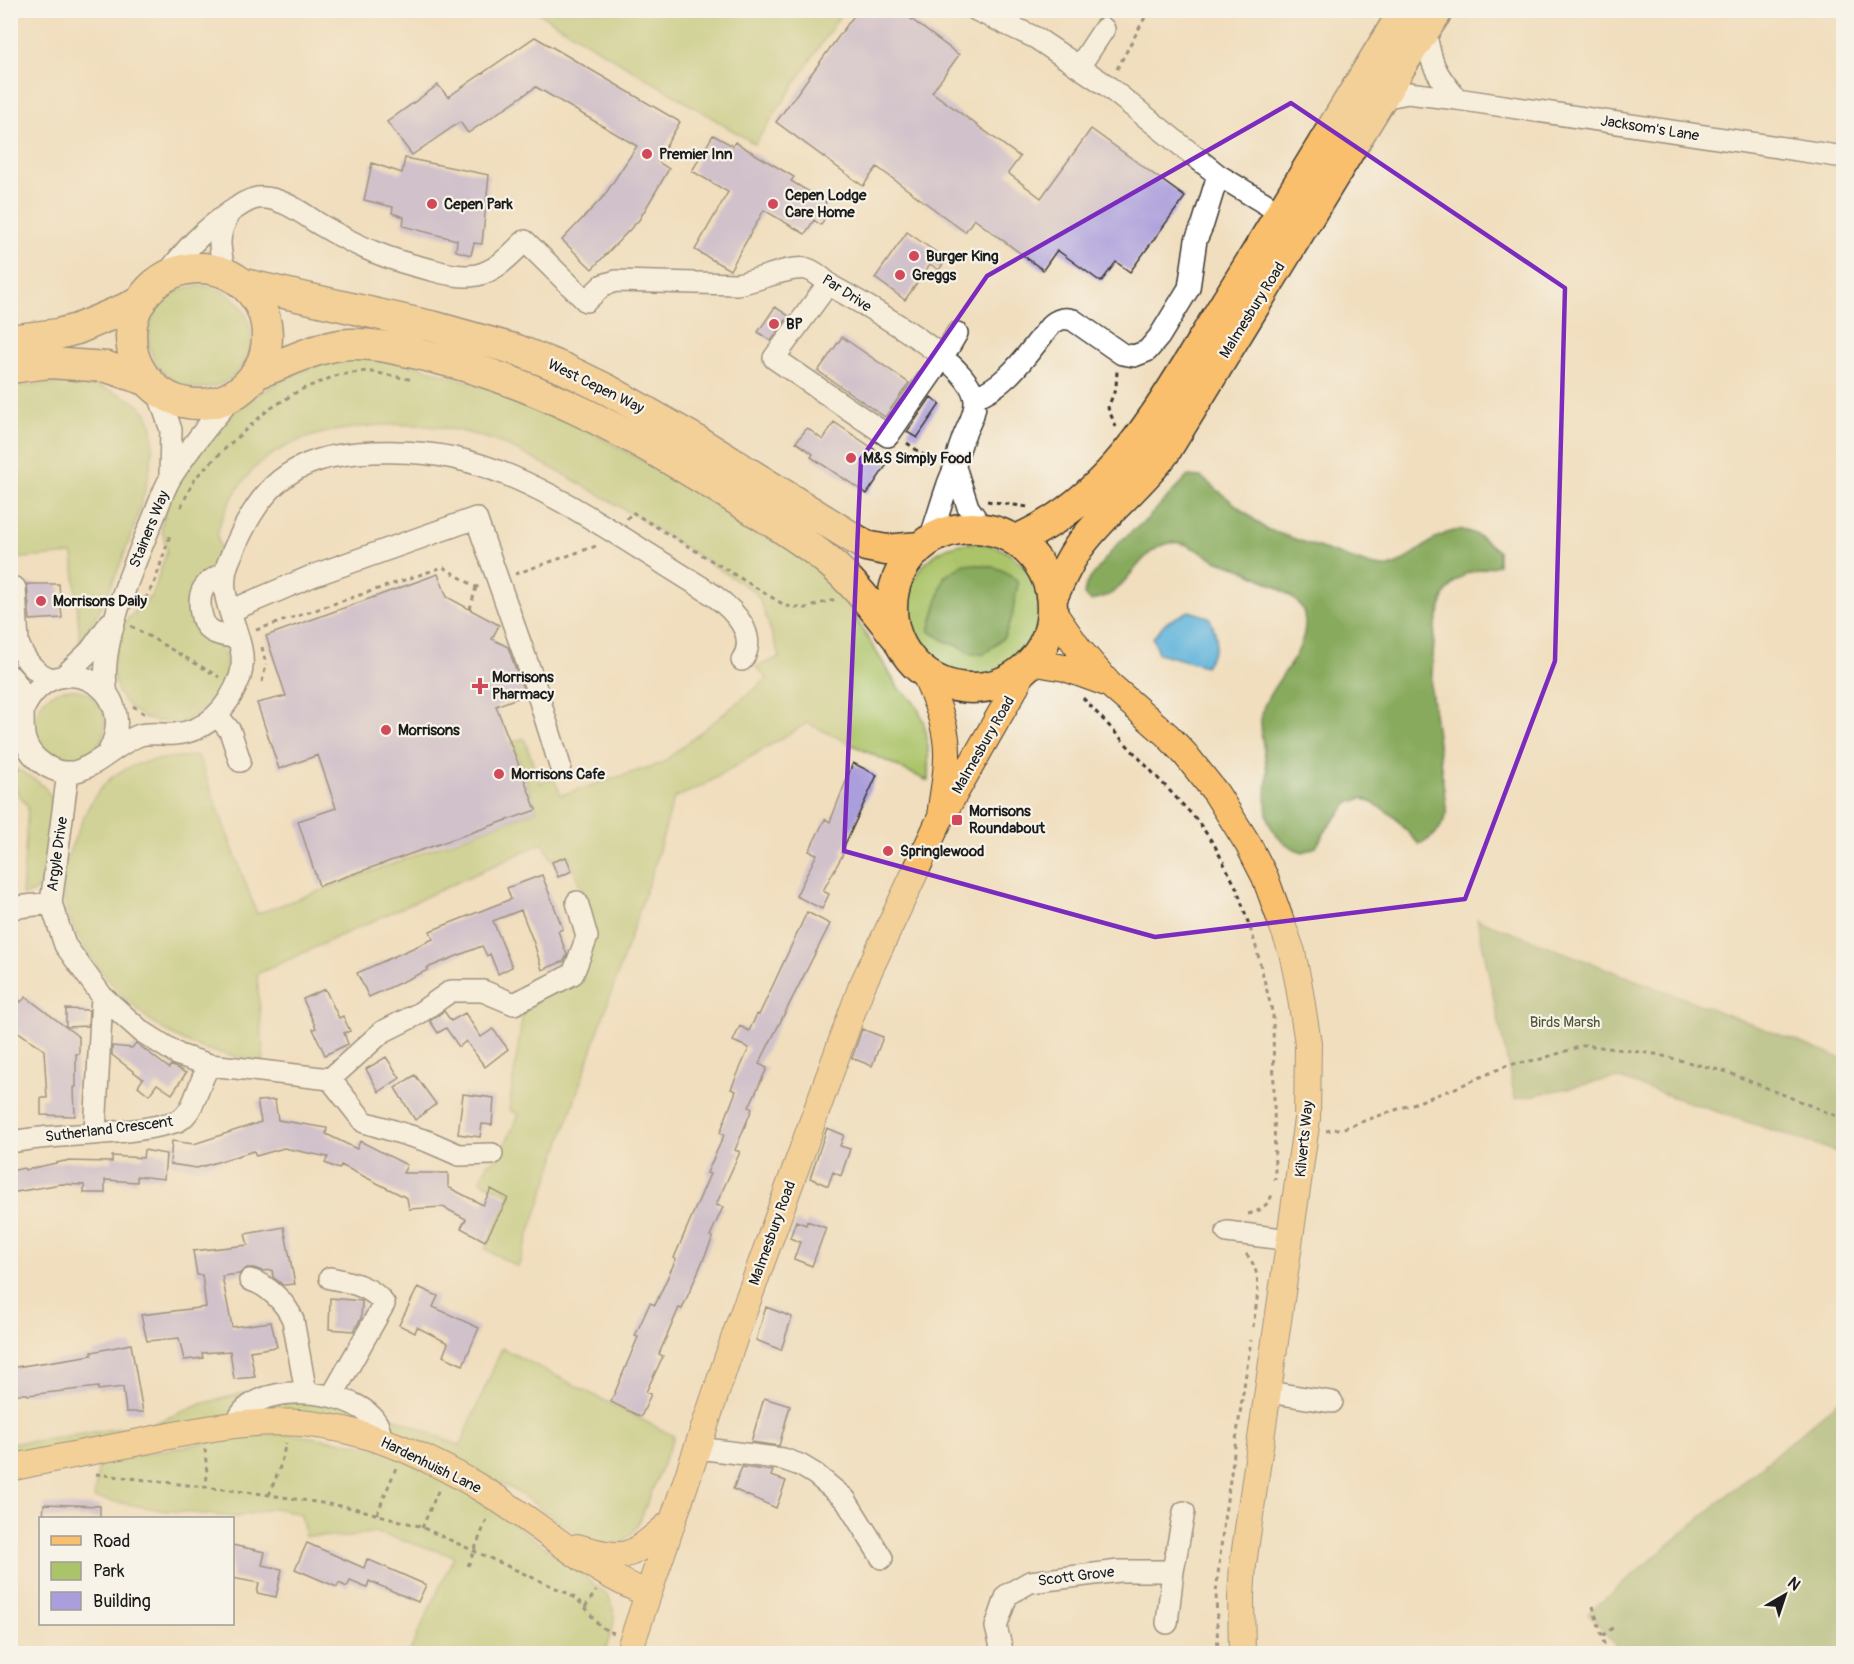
<svg xmlns="http://www.w3.org/2000/svg" width="1854" height="1664" font-family="Pangolin,sans-serif">
<rect width="100%" height="100%" fill="#f7f3e8"/>
<filter id="ink" filterUnits="userSpaceOnUse"><feTurbulence type="fractalNoise" baseFrequency=".0167" numOctaves="2"/><feDisplacementMap in="SourceGraphic" scale="12" xChannelSelector="R" yChannelSelector="G"/><feConvolveMatrix kernelMatrix="1 2 1 2 8 2 1 2 1" color-interpolation-filters="sRGB"/></filter>
<filter id="wash" filterUnits="userSpaceOnUse"><feTurbulence type="fractalNoise" baseFrequency=".008" numOctaves="4" result="noise"/><feDisplacementMap in="SourceGraphic" scale="24" xChannelSelector="R" yChannelSelector="G"/><feGaussianBlur stdDeviation="1.35" result="paint"/><feColorMatrix in="noise" values="0 0 0 0 0 0 0 0 0 0 0 0 0 0 0 0 0 1.4 0 .05"/><feComposite in="paint" operator="in"/></filter>
<g filter="url(#wash)">
<rect width="100%" height="100%" fill="#f0debe"/>
<path fill="#abc469" stroke="#647042" stroke-width="1.5" d="M 535,11 L 843,11 L 755,144 Z
M149 337a51 51 0 1 1 102 0a51 51 0 1 1-102 0Z
M 360,356 L 401,361 L 539,403 L 686,485 L 795,551 L 822,572 L 841,594 L 899,689 C 903,692 907,695 910,698 C 930,719 929,755 928,781 L 807,723 L 702,786 L 674,798 L 654,867 L 518,1267 L 485,1249 L 511,1195 L 480,1181 L 488,1163 L 498,1158 L 519,1115 L 509,1109 L 523,1012 L 534,1001 L 570,983 L 592,918 L 568,855 L 552,860 L 543,843 L 257,974 L 264,1062 C 234,1056 203,1052 176,1037 C 130,1014 63,938 62,884 C 61,869 73,843 79,828 C 103,765 136,759 198,756 L 257,914 L 537,810 L 512,742 L 524,738 L 540,783 L 554,779 L 561,795 L 662,763 L 767,679 L 756,667 L 780,657 L 760,600 L 755,592 C 691,552 628,509 561,473 C 536,460 510,445 483,437 C 444,425 401,422 361,427 C 325,431 293,438 264,460 C 245,474 222,509 218,532 C 216,539 221,551 223,558 L 204,581 L 190,608 L 194,628 L 212,639 L 225,655 L 227,671 L 216,695 L 197,714 L 181,723 L 156,721 L 143,717 L 129,707 L 118,693 L 112,671 L 124,623 L 152,595 L 167,551 L 161,527 L 171,495 L 211,434 L 234,412 L 261,392 L 289,377 L 322,363 Z
M 85,382 C 104,389 129,395 144,410 C 173,440 121,565 105,599 C 98,614 88,628 80,643 L 73,554 L 11,559 L 10,386 Z
M907 609a66 66 0 1 1 132 0a66 66 0 1 1-132 0Z
M35 724a35 35 0 1 1 70 0a35 35 0 1 1-70 0Z
M 10,751 L 14,768 C 26,774 44,782 50,796 C 56,810 47,881 35,891 C 32,894 26,895 22,895 L 28,807 L 11,784 Z
M 502,1348 L 674,1436 L 639,1523 L 634,1531 L 622,1543 L 590,1543 L 513,1489 L 322,1415 L 11,1461 L 11,1443 L 34,1441 L 155,1423 L 201,1404 L 263,1388 L 285,1386 L 354,1400 L 460,1446 Z
M 283,1433 L 372,1446 L 457,1485 L 514,1524 L 606,1593 C 621,1616 612,1630 604,1653 L 409,1653 L 454,1556 L 374,1532 L 350,1537 L 305,1536 L 301,1514 L 274,1508 L 236,1517 L 161,1510 L 94,1498 L 99,1463 L 202,1443 Z"/>
<path fill="#88aa5d" stroke="#52633c" stroke-width="1.5" d="M 1188,476 L 1201,477 L 1266,529 L 1370,565 C 1376,566 1383,568 1389,567 C 1417,559 1440,523 1470,532 C 1481,535 1490,545 1498,551 L 1498,565 L 1467,573 L 1455,582 L 1445,594 L 1435,626 L 1431,689 L 1447,814 C 1440,830 1435,838 1419,844 C 1410,836 1404,827 1396,819 C 1386,809 1375,804 1362,798 L 1347,804 L 1326,830 L 1316,847 L 1303,852 C 1293,849 1283,843 1276,835 C 1262,818 1267,794 1267,774 C 1266,751 1256,729 1264,706 C 1277,675 1301,662 1305,626 C 1305,621 1305,613 1302,608 C 1292,592 1259,578 1241,569 C 1232,565 1221,563 1212,558 C 1198,552 1186,540 1170,543 C 1144,548 1132,578 1112,593 C 1107,597 1098,598 1091,601 L 1084,595 L 1086,584 L 1118,543 L 1146,520 Z
M 964,564 C 985,565 1004,565 1018,583 L 1012,617 L 1004,637 L 984,654 L 972,654 L 955,643 L 947,642 L 929,631 L 944,577 Z
M 1477,919 L 1843,1059 L 1843,1154 L 1616,1078 L 1515,1099 Z
M 1843,1397 L 1843,1653 L 1622,1653 L 1588,1613 Z"/>
<path fill="#5fb4db" stroke="#3e687c" stroke-width="1.5" d="M 1189,611 L 1209,617 C 1220,640 1219,645 1205,666 L 1158,653 L 1153,638 L 1165,623 Z"/>
<g id="blocks">
<path fill="#ab9edc" d="M 858,10 L 899,10 L 959,55 L 932,92 L 1020,157 L 1008,173 L 1041,198 L 1091,129 L 1185,197 L 1130,272 L 1116,262 L 1101,282 L 1057,250 L 1043,270 L 974,219 L 965,232 L 877,167 L 863,186 L 776,122 Z
M 535,37 L 680,122 L 657,161 L 669,169 L 639,220 L 592,269 L 562,240 L 604,196 L 637,146 L 536,87 L 468,133 L 460,122 L 412,155 L 387,122 L 438,85 L 448,97 Z
M 713,135 L 733,146 L 735,142 L 760,157 L 794,177 L 791,181 L 826,202 L 824,207 L 829,210 L 821,225 L 814,220 L 805,234 L 764,210 L 730,270 L 695,250 L 728,192 L 692,171 Z
M 405,158 L 489,175 L 482,244 L 474,243 L 471,255 L 456,251 L 457,240 L 403,226 L 404,217 L 392,213 L 393,207 L 364,200 L 372,163 L 402,173 Z
M 907,232 L 946,259 L 939,270 L 930,264 L 905,300 L 875,278 Z
M 775,307 L 789,316 L 771,341 L 758,332 Z
M 842,337 L 909,383 L 885,417 L 818,371 Z
M 931,397 L 940,404 L 917,438 L 907,432 Z
M 834,422 L 890,460 L 867,494 L 811,457 L 813,454 L 796,442 L 807,428 L 823,440 Z
M 438,574 L 447,597 L 499,625 L 492,639 L 508,647 L 525,695 L 496,706 L 536,810 L 319,886 L 298,821 L 336,808 L 318,755 L 279,769 L 257,703 L 286,696 L 266,636 Z
M 27,584 L 59,584 L 62,618 L 30,620 Z
M 853,763 L 877,775 L 841,853 L 843,854 L 823,891 L 829,894 L 822,909 L 796,896 L 817,854 L 809,851 L 825,819 L 830,822 Z
M 566,857 L 572,871 L 558,877 L 552,862 Z
M 542,875 L 563,929 L 558,931 L 567,955 L 564,961 L 542,970 L 535,946 L 521,910 L 493,921 L 512,967 L 498,974 L 490,954 L 487,956 L 482,946 L 427,968 L 428,970 L 369,997 L 357,973 L 433,939 L 430,931 L 511,899 L 507,888 Z
M 807,912 L 830,924 L 759,1064 L 767,1068 L 749,1107 L 752,1109 L 735,1150 L 740,1152 L 716,1205 L 723,1207 L 710,1236 L 713,1237 L 682,1309 L 679,1308 L 659,1354 L 663,1356 L 646,1392 L 651,1394 L 641,1417 L 611,1402 L 638,1337 L 635,1336 L 650,1303 L 655,1305 L 676,1259 L 674,1258 L 710,1174 L 707,1173 L 724,1135 L 720,1133 L 736,1091 L 731,1089 L 749,1048 L 733,1041 L 740,1026 L 749,1031 L 757,1014 L 759,1015 Z
M 325,989 L 339,1018 L 343,1016 L 350,1031 L 344,1033 L 348,1044 L 325,1055 L 313,1029 L 316,1028 L 303,999 Z
M 10,990 L 21,1002 L 26,997 L 79,1037 L 79,1054 L 76,1054 L 76,1087 L 74,1087 L 75,1116 L 41,1115 L 41,1098 L 47,1098 L 44,1050 L 10,1026 Z
M 66,1009 L 89,1010 L 88,1026 L 66,1027 Z
M 444,1011 L 451,1021 L 465,1013 L 481,1037 L 493,1029 L 508,1049 L 485,1067 L 466,1041 L 459,1047 L 446,1028 L 438,1033 L 430,1021 Z
M 862,1029 L 883,1037 L 872,1066 L 852,1058 Z
M 136,1043 L 169,1068 L 171,1065 L 186,1073 L 172,1094 L 157,1084 L 149,1095 L 138,1086 L 143,1079 L 112,1055 L 112,1046 L 132,1048 Z
M 386,1057 L 400,1078 L 379,1092 L 366,1069 Z
M 415,1075 L 436,1104 L 415,1120 L 395,1088 Z
M 463,1094 L 494,1098 L 492,1125 L 482,1124 L 480,1137 L 458,1134 Z
M 275,1100 L 278,1120 L 327,1128 L 326,1134 L 357,1149 L 360,1141 L 407,1165 L 403,1173 L 448,1173 L 448,1187 L 483,1205 L 491,1189 L 508,1198 L 485,1241 L 461,1228 L 466,1219 L 443,1207 L 409,1209 L 407,1198 L 341,1165 L 339,1169 L 325,1163 L 328,1157 L 284,1148 L 256,1156 L 254,1151 L 197,1168 L 170,1164 L 172,1141 L 194,1144 L 261,1122 L 257,1101 Z
M 827,1128 L 844,1135 L 840,1146 L 850,1149 L 841,1176 L 833,1172 L 828,1186 L 810,1178 Z
M 144,1150 L 166,1154 L 164,1179 L 137,1176 L 137,1182 L 105,1180 L 105,1193 L 84,1193 L 84,1185 L 61,1184 L 10,1193 L 10,1171 L 24,1168 L 25,1170 L 65,1161 L 112,1162 L 112,1156 L 143,1158 Z
M 796,1221 L 806,1225 L 807,1221 L 826,1228 L 812,1266 L 794,1259 L 800,1242 L 790,1238 Z
M 284,1227 L 295,1284 L 283,1285 L 273,1277 L 272,1270 L 262,1271 L 254,1268 L 247,1268 L 239,1274 L 222,1276 L 232,1327 L 271,1322 L 277,1347 L 250,1351 L 255,1377 L 234,1379 L 230,1351 L 202,1353 L 203,1358 L 184,1360 L 179,1338 L 147,1341 L 141,1315 L 206,1307 L 202,1275 L 197,1275 L 193,1251 L 248,1245 L 245,1234 Z
M 418,1287 L 438,1296 L 433,1307 L 479,1328 L 463,1365 L 443,1356 L 448,1343 L 417,1327 L 415,1333 L 399,1325 Z
M 330,1298 L 362,1301 L 361,1318 L 354,1331 L 329,1329 Z
M 766,1307 L 792,1317 L 781,1350 L 756,1340 Z
M 131,1344 L 143,1412 L 126,1412 L 123,1387 L 98,1390 L 98,1387 L 28,1395 L 27,1394 L 10,1394 L 10,1368 L 92,1355 L 92,1352 Z
M 764,1398 L 790,1406 L 779,1446 L 751,1442 Z
M 742,1467 L 773,1471 L 771,1476 L 786,1481 L 776,1508 L 733,1489 Z
M 44,1504 L 100,1506 L 100,1518 L 43,1518 Z
M 307,1543 L 364,1568 L 367,1559 L 426,1585 L 418,1602 L 369,1581 L 367,1588 L 350,1581 L 347,1587 L 339,1583 L 337,1587 L 295,1569 Z
M 232,1545 L 265,1552 L 262,1565 L 282,1569 L 276,1597 L 257,1593 L 259,1583 L 232,1578 Z"/>
</g>
</g>
<g filter="url(#ink)">
<use href="#blocks" fill-opacity="0" stroke="#3c3934" stroke-width="1.5"/>
<g fill="none" stroke-linecap="round" stroke-linejoin="round">
<g stroke="#3c3934" stroke-width="24">
<path id="minor" d="M 976,10 L 1036,38 L 1106,85 L 1218,175 L 1281,213
M 1425,29 C 1431,64 1434,72 1457,99
M 1079,67 L 1104,29
M 1382,98 L 1408,93 L 1457,99 L 1844,157
M 225,273 C 219,247 216,236 230,212
M 165,277 C 184,251 202,231 229,213 C 238,207 246,200 257,198 C 278,195 302,213 319,224 C 358,247 388,260 432,270 C 447,274 462,278 477,275 C 498,270 510,255 525,241 L 586,301 L 603,285 L 616,281 L 736,284 C 756,282 790,265 807,269 C 818,272 824,281 833,287 C 865,305 973,363 975,401 C 976,416 965,429 961,444 C 958,451 957,458 955,466 C 953,473 949,480 947,487 C 941,504 936,522 930,539
M 828,284 L 774,358 L 888,436 L 943,357 L 957,333
M 157,389 L 171,430 L 170,478
M 975,397 C 1009,385 1028,352 1051,325 C 1058,319 1064,317 1073,320 L 1122,354 L 1134,356 L 1147,351 L 1159,337 L 1189,288 L 1196,240 L 1203,224 L 1218,175
M 955,467 L 968,507 L 983,529
M 225,573 C 204,582 197,591 201,613 C 202,618 203,623 207,627 C 214,635 227,636 238,638
M 10,589 L 15,588 L 18,643 C 24,659 35,674 52,679
M 230,611 L 312,576 L 476,518 L 534,682 L 560,766
M 65,675 L 91,650 L 110,623
M 10,676 C 37,701 9,734 37,759 C 78,795 104,748 140,735 C 151,732 164,735 175,734 C 209,731 229,706 240,677 C 252,640 213,602 228,563 C 259,487 288,455 373,452 C 400,451 427,452 454,458 C 537,475 628,543 701,587 C 724,601 762,631 742,660
M 107,694 C 97,645 134,565 153,519 C 159,505 163,490 171,477 C 190,447 212,420 235,394
M 24,708 C 56,643 142,686 109,751
M 218,716 L 230,731 L 240,761
M 68,772 L 51,903 L 65,945 L 102,996 L 141,1031 L 179,1055 L 210,1065 L 330,1079 L 364,1122 L 427,1141 L 459,1155 L 492,1154
M 10,908 L 51,903
M 330,1079 L 382,1032 L 418,1014 L 451,991 L 483,991 L 514,1004 L 573,974 L 587,937 L 577,902
M 95,1133 L 102,996
M 10,1142 C 64,1132 126,1137 178,1121 C 197,1110 197,1082 210,1065
M 1227,1232 L 1291,1240
M 330,1278 C 349,1282 372,1286 384,1304 L 332,1396
M 250,1280 C 268,1285 286,1303 293,1320 L 306,1393
M 1268,1392 L 1332,1402
M 236,1426 C 246,1379 353,1386 376,1422 C 380,1427 380,1434 381,1440
M 698,1448 L 783,1459 L 800,1465 L 815,1474 L 845,1499 L 882,1558
M 1167,1623 L 1173,1571
M 1003,1654 L 996,1627 L 1007,1595 L 1030,1582 L 1119,1571 L 1173,1571 L 1184,1512"/>
</g>
<g stroke="#3c3934" stroke-width="28">
<path id="major" d="M 1053,612 L 1079,649 L 1109,684 L 1167,735 L 1185,754 L 1216,793 L 1248,844 L 1265,877 L 1292,952 L 1299,986 L 1308,1043 L 1307,1119 L 1243,1564 L 1241,1598 L 1242,1654
M 1031,662 L 1065,668 L 1109,684
M 925,674 C 936,701 948,728 947,757 C 947,774 943,792 941,809
M 10,1468 C 50,1459 90,1452 130,1444 C 193,1431 260,1415 324,1426 C 381,1435 437,1461 487,1492 C 541,1525 587,1570 647,1593
M 577,1547 C 631,1563 630,1556 672,1522
M 628,1654 L 737,1330 L 861,988 L 939,821 L 1014,690 L 1024,668"/>
</g>
<g stroke="#3c3934" stroke-width="33">
<path id="highway" d="M131 336a68 68 0 1 1 136 0a68 68 0 1 1-136 0Z
M 244,284 L 435,327 L 517,350 L 565,369 L 608,390 L 694,439 L 866,546 L 886,550 L 919,547
M 10,340 L 58,334 L 77,329 L 141,302
M 10,368 L 49,363 L 107,367 L 149,381
M 255,374 C 287,363 316,346 350,344 C 376,343 401,350 426,356 C 537,381 630,434 726,493 C 760,515 797,535 828,561 C 855,583 876,612 898,639
M892 608a80 80 0 1 1 160 0a80 80 0 1 1-160 0Z
M 1016,540 C 1098,505 1144,435 1189,362 C 1209,330 1229,297 1249,265 C 1301,180 1352,95 1405,10
M 1052,598 C 1060,580 1067,564 1078,548 C 1103,513 1139,487 1165,452 L 1404,61 L 1438,10"/>
</g>
<path stroke="#3c3934" stroke-width="3" stroke-dasharray="4.5 4.5" stroke-linecap="butt" d="M 416,10 L 428,17 L 434,10
M 1117,69 L 1149,10
M 1116,427 L 1108,408 L 1116,387 L 1117,371
M 907,443 L 936,464
M 987,501 L 1028,507
M 181,507 L 195,478 L 231,443 L 268,410 L 300,390 L 338,375 L 367,371 L 414,380
M 627,519 L 632,512 L 786,606 L 806,608 L 836,599
M 515,574 L 599,545
M 141,607 L 155,581 L 171,532
M 470,609 L 476,587
M 131,626 L 219,677
M 256,630 L 443,567 L 476,587 L 480,586
M 262,647 L 266,665
M 262,682 L 266,665
M 1083,698 L 1197,820 L 1215,846 L 1237,889 L 1255,943 L 1273,1015 L 1275,1180
M 133,706 L 145,714
M 10,772 L 20,768
M 1326,1131 L 1344,1128 L 1421,1101 L 1458,1087 L 1508,1065 L 1541,1059 L 1585,1045 L 1655,1054 L 1727,1072 L 1844,1119
M 1248,1214 C 1262,1211 1269,1204 1273,1192
M 1246,1254 C 1265,1274 1256,1302 1253,1327
M 205,1449 L 207,1474 L 206,1487
M 96,1474 L 263,1494 L 354,1508 L 419,1526 L 569,1594 C 576,1599 583,1604 588,1611 C 596,1622 600,1629 614,1633
M 269,1495 L 279,1470 L 286,1443
M 377,1514 L 396,1468
M 422,1528 L 439,1489
M 468,1566 L 487,1519
M 1593,1606 L 1607,1654
M 585,1607 L 596,1591
M 1602,1636 L 1614,1627
M 1218,1654 L 1216,1593 L 1224,1520 L 1251,1340"/>
<use href="#minor" stroke="#fff" stroke-width="21"/>
<use href="#major" stroke="#f9bf6d" stroke-width="26"/>
<use href="#highway" stroke="#f9bf6d" stroke-width="30"/>
</g>
</g>
<path d="M0 0H1854V1664H0ZM 1291,103 L 1565,288 L 1555,661 L 1465,899 L 1155,937 L 844,851 L 861,459 L 987,276 Z" fill="#f0debe" fill-opacity=".55" fill-rule="evenodd"/>
<path fill="none" stroke="#7b2cbf" stroke-width="4.5" stroke-linejoin="round" d="M 1291,103 L 1565,288 L 1555,661 L 1465,899 L 1155,937 L 844,851 L 861,459 L 987,276 Z"/>
<g fill="#d1495b" stroke="#f7f3e8" stroke-width="2">
<circle cx="647" cy="154" r="6"/>
<circle cx="432" cy="204" r="6"/>
<circle cx="773" cy="204" r="6"/>
<circle cx="914" cy="256" r="6"/>
<circle cx="900" cy="275" r="6"/>
<circle cx="774" cy="324" r="6"/>
<circle cx="851" cy="458" r="6"/>
<circle cx="41" cy="601" r="6"/>
<path d="M477 677h6v6h6v6h-6v6h-6v-6h-6v-6h6z"/>
<circle cx="386" cy="730" r="6"/>
<circle cx="499" cy="774" r="6"/>
<rect x="951" y="814" width="12" height="12" rx="3"/>
<circle cx="888" cy="851" r="6"/>
</g>
<g text-anchor="middle" stroke-width="4.5" stroke-linejoin="round" paint-order="stroke">
<g font-size="15" fill="#1c1c1c" stroke="#f7f3e8">
<text transform="translate(1650 128) rotate(9)" y="5">Jacksom's Lane</text>
<text transform="translate(847 293) rotate(33)" y="5">Par Drive</text>
<text transform="translate(1252 310) rotate(-58)" y="5">Malmesbury Road</text>
<text transform="translate(596 386) rotate(26)" y="5">West Cepen Way</text>
<text transform="translate(149 529) rotate(-68)" y="5">Stainers Way</text>
<text transform="translate(983 745) rotate(-60)" y="5">Malmesbury Road</text>
<text transform="translate(57 854) rotate(-82)" y="5">Argyle Drive</text>
<text transform="translate(109 1129) rotate(-7)" y="5">Sutherland Crescent</text>
<text transform="translate(1304 1139) rotate(-84)" y="5">Kilverts Way</text>
<text transform="translate(772 1233) rotate(-70)" y="5">Malmesbury Road</text>
<text transform="translate(431 1465) rotate(26)" y="5">Hardenhuish Lane</text>
<text transform="translate(1076 1576) rotate(-7)" y="5">Scott Grove</text>
</g>
<g font-size="15" font-weight="bold" fill="#1c1c1c" stroke="#f7f3e8" text-anchor="start">
<text x="659" y="159">Premier Inn</text>
<text x="785" y="200">Cepen Lodge<tspan x="785" dy="17">Care Home</tspan></text>
<text x="444" y="209">Cepen Park</text>
<text x="926" y="261">Burger King</text>
<text x="912" y="280">Greggs</text>
<text x="786" y="329">BP</text>
<text x="863" y="463">M&amp;S Simply Food</text>
<text x="53" y="606">Morrisons Daily</text>
<text x="492" y="682">Morrisons<tspan x="492" dy="17">Pharmacy</tspan></text>
<text x="398" y="735">Morrisons</text>
<text x="511" y="779">Morrisons Cafe</text>
<text x="969" y="816">Morrisons<tspan x="969" dy="17">Roundabout</tspan></text>
<text x="900" y="856">Springlewood</text>
</g>
<g font-size="15" fill="#4e5737" stroke="#f7f3e8">
<text x="1565" y="1027">Birds Marsh</text>
</g>
</g>
<rect width="1854" height="1664" fill="none" stroke="#f7f3e8" stroke-width="36"/>
<rect x="39" y="1517" width="195" height="108" fill="#f7f3e8" stroke="#9f9d96" stroke-width="1.5"/>
<rect x="51" y="1536" width="30" height="9" fill="#f9bf6d" stroke="#9f9d96" stroke-width="1.5"/>
<text x="93" y="1547" font-size="18" fill="#1c1c1c">Road</text>
<rect x="51" y="1562" width="30" height="18" fill="#abc469" stroke="#9f9d96" stroke-width="1.5"/>
<text x="93" y="1577" font-size="18" fill="#1c1c1c">Park</text>
<rect x="51" y="1592" width="30" height="18" fill="#ab9edc" stroke="#9f9d96" stroke-width="1.5"/>
<text x="93" y="1607" font-size="18" fill="#1c1c1c">Building</text>
<g transform="translate(1785 1595) rotate(39)" stroke="#f7f3e8" stroke-width="4.5" paint-order="stroke">
<path d="M0-4.5L10 22L0 15L-10 22Z" fill="#1c1c1c"/>
<text y="-9" font-size="16" font-weight="bold" text-anchor="middle" fill="#1c1c1c">N</text>
</g>
</svg>
